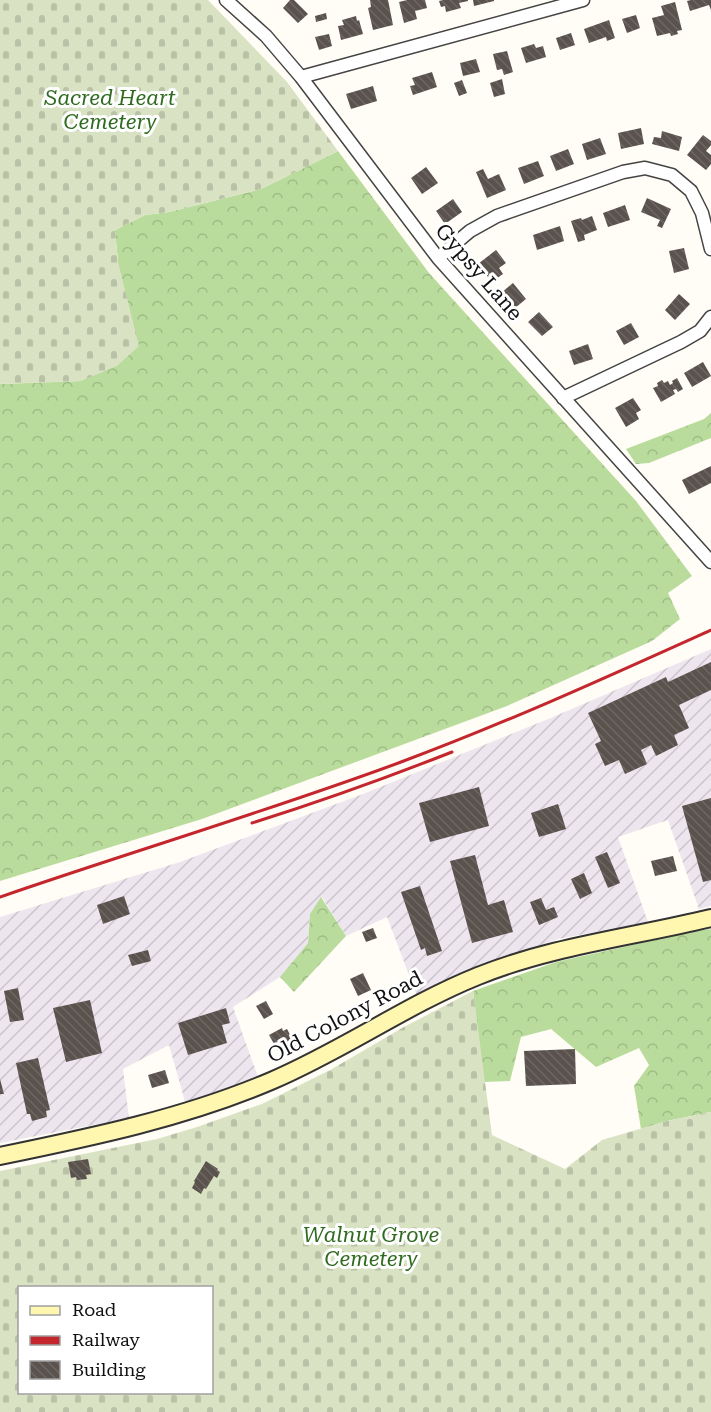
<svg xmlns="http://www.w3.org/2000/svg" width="711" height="1412" font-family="'Roboto Serif',serif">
<defs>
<pattern id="industrial-furrows" width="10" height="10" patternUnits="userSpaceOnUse" patternTransform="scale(1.5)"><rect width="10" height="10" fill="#eee6ef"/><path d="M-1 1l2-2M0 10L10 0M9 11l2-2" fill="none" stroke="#cbc4cc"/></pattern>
<pattern id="forest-crowns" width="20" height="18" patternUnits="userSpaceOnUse" patternTransform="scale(1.5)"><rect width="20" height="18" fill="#b9dc9c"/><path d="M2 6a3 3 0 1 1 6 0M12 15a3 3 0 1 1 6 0" fill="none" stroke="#9ebc85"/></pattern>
<pattern id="cemetery-stones" width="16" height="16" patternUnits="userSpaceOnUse" patternTransform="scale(1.5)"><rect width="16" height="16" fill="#d9e3c4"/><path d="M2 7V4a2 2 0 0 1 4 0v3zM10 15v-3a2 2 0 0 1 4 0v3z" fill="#b9c2a7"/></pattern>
<pattern id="building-back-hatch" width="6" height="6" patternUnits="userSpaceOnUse" patternTransform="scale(1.5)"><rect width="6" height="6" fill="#5a524d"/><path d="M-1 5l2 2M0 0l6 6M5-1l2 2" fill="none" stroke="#6d6662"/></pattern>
</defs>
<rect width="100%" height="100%" fill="#fffdf5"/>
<path fill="url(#industrial-furrows)" d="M 711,649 L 711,906 L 699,909 L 668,820 L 618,837 L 648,922 L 558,939 L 482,967 L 417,996 L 387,917 L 346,936 L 322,897 L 310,914 L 308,943 L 280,977 L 233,1007 L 258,1077 L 186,1105 L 169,1045 L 123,1069 L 129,1118 L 0,1143 L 0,917 L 180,862 L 363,794 L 553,717 Z"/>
<path fill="url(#forest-crowns)" d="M 338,151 L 429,273 L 636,501 L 692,576 L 668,593 L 680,619 L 652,641 L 507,706 L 202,819 L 0,881 L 0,384 L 81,381 L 118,262 L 115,230 L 145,215 L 169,212 L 261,189 Z
M 711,413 L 711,438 L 649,463 L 636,464 L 626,449 L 704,419 Z
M 321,897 L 346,936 L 294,992 L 280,977 L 308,943 L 310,914 Z
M 711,929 L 711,1112 L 667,1121 L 641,1129 L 634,1086 L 649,1065 L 639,1048 L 596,1067 L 551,1029 L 521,1037 L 510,1081 L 484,1082 L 473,991 L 556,962 L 695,931 Z"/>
<path fill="url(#cemetery-stones)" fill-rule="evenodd" d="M 0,0 L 208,0 L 287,82 L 338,151 L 261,189 L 169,212 L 145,215 L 115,230 L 118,262 L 139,346 L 117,366 L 81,381 L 0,384 Z
M 473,991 L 492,1135 L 565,1169 L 602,1140 L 667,1121 L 711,1112 L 711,1412 L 0,1412 L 0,1171 L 157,1139 L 197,1127 L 262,1104 L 332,1069 L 402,1028 ZM 20,1288 L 212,1288 L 212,1392 L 20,1392 Z"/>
<path fill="url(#building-back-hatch)" d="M 290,0 L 294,0 L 308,14 L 298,23 L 283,8 Z
M 370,0 L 388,0 L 393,25 L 373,30 L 368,8 L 371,7 Z
M 407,0 L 425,0 L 427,8 L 415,11 L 417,19 L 404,23 L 399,2 Z
M 443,0 L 468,0 L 468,1 L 459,3 L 461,8 L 446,12 L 445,6 L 441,7 L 439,1 Z
M 473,0 L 494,0 L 494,1 L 474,6 Z
M 691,0 L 711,0 L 711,10 L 709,5 L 690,11 L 687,1 Z
M 675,2 L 682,30 L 677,31 L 678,34 L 671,36 L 670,33 L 657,36 L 652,18 L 664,15 L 661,6 Z
M 326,13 L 327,19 L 316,22 L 315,16 Z
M 636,15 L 640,28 L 627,33 L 622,19 Z
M 356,16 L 357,21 L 359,20 L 363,34 L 341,40 L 338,26 L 344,25 L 342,20 Z
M 609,20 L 615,38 L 607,41 L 606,37 L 589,43 L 584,29 Z
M 571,33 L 575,45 L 560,50 L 556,38 Z
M 329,34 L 332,46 L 319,50 L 315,37 Z
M 534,44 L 536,48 L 543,46 L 546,57 L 526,63 L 521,48 Z
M 507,51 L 513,72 L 504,75 L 502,69 L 497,70 L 493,54 Z
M 476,59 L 480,72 L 463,76 L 460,63 Z
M 432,72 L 437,87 L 413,95 L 410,86 L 415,85 L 412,78 Z
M 502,79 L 505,94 L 494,97 L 490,83 Z
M 462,80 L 467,93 L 459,96 L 454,83 Z
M 373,86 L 377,101 L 351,109 L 346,94 Z
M 641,128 L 644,144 L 621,149 L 618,133 Z
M 662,131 L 682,137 L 679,151 L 652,144 L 654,137 L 661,138 Z
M 703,135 L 711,141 L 711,145 L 706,151 L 711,155 L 711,164 L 706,170 L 687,155 Z
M 600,138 L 606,154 L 587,160 L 582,144 Z
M 568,149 L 574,164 L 556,171 L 550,156 Z
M 538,161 L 544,176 L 524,184 L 518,168 Z
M 426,167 L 438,183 L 422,194 L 411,178 Z
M 483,169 L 488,179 L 499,174 L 506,190 L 487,198 L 476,172 Z
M 647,198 L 671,209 L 662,228 L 657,226 L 660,220 L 641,212 Z
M 453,199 L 462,212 L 445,224 L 436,211 Z
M 625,205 L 630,220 L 608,227 L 603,213 Z
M 592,216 L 597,230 L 584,235 L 585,240 L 578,242 L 571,221 L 581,218 L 582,220 Z
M 560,226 L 564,241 L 537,250 L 533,235 Z
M 684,248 L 689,269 L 674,273 L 669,251 Z
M 496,250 L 506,263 L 499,268 L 503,274 L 496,279 L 492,273 L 488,277 L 478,264 Z
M 513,283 L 526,299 L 515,308 L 502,292 Z
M 679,294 L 690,304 L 675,320 L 665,310 Z
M 539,312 L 553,327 L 542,336 L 528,322 Z
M 631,323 L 639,337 L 624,345 L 616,331 Z
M 588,344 L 593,359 L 574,365 L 569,351 Z
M 703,362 L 711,376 L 692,387 L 684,373 Z
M 677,378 L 683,389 L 678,392 L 676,389 L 673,390 L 675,394 L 661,402 L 653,388 L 658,386 L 657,383 L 662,380 L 664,383 L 668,381 L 670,385 L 673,383 L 672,381 Z
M 633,398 L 641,410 L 636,413 L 639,419 L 626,427 L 615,408 Z
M 711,466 L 711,483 L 689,494 L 682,480 Z
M 711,662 L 711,690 L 679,705 L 689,728 L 674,735 L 678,745 L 656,756 L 651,745 L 641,750 L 647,764 L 625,774 L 619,760 L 605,766 L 595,744 L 601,741 L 588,713 L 666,677 L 668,682 Z
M 479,787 L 489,826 L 430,842 L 419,803 Z
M 711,798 L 711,880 L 703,882 L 682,806 Z
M 558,804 L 566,829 L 539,837 L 531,813 Z
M 607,852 L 620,883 L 608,888 L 595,857 Z
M 475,855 L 488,905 L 504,900 L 513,932 L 472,943 L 450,861 Z
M 673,856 L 677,871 L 655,876 L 651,861 Z
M 584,873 L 592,893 L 580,899 L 571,879 Z
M 420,886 L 442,951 L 427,956 L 425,948 L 421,950 L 401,892 Z
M 124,896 L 130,914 L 103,924 L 97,905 Z
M 541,898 L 546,910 L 554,907 L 558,917 L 539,925 L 530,902 Z
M 373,928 L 377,938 L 366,942 L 362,932 Z
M 148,950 L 151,961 L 132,966 L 128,955 Z
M 363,973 L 371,990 L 358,996 L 350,979 Z
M 18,988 L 24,1020 L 10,1022 L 4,991 Z
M 90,1000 L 102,1053 L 66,1062 L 53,1008 Z
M 266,1001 L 273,1014 L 264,1019 L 256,1006 Z
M 226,1008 L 230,1023 L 222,1025 L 227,1043 L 188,1055 L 178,1023 Z
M 282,1028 L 283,1031 L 287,1029 L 297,1048 L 292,1049 L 282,1054 L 280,1050 L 278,1051 L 269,1035 Z
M 575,1049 L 576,1084 L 526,1086 L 524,1051 Z
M 38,1058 L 50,1110 L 46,1111 L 47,1117 L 32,1121 L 30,1114 L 27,1114 L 16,1063 Z
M 165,1070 L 169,1083 L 152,1088 L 148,1075 Z
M 0,1079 L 4,1094 L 0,1094 Z
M 88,1159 L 91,1174 L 86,1175 L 87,1179 L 77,1180 L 76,1177 L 71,1178 L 68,1162 Z
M 206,1161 L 218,1169 L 217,1170 L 220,1172 L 217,1178 L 214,1176 L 206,1189 L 204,1188 L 201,1194 L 192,1188 L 195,1182 L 194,1181 Z"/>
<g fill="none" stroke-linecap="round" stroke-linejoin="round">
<g stroke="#444" stroke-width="15">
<path id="street" d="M 226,0 L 266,36 L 301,77 L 438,258 L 711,562
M 301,77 L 583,0
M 438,258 L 470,231 L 497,216 L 623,172 L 645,168 L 672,175 L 691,191 L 702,213 L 711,249
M 563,398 L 681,342 L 700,331 L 711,317"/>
</g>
<g stroke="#333" stroke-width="20">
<path id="secondary" d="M 0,1156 C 92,1137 184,1118 271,1081 C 342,1051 406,1005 478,976 C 552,946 633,937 711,918"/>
</g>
<use href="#street" stroke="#fff" stroke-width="12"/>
<use href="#secondary" stroke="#fff6b0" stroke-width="16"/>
<path stroke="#c4262e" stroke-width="3" d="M 252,823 C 319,802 386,778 452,752
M 0,897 C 133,851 269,811 401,762 C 506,723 609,676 711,630"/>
</g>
<g text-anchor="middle" stroke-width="6" stroke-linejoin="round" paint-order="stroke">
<g font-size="21" font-style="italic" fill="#2f6b1f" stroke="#fff">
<text x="110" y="105">Sacred Heart<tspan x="110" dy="24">Cemetery</tspan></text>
<text x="371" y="1242">Walnut Grove<tspan x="371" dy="24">Cemetery</tspan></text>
</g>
<g font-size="21" fill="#111" stroke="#fff">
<text transform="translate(479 272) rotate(49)" y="7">Gypsy Lane</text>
<text transform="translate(345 1017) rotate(-28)" y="7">Old Colony Road</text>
</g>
</g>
<rect x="18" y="1286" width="195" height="108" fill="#ffffff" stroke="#a0a0a0" stroke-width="1.5"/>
<rect x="30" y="1306" width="30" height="9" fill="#fff6b0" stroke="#a0a0a0" stroke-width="1.5"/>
<text x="72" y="1316" font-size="18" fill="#111111">Road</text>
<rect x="30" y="1336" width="30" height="9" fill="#c4262e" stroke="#a0a0a0" stroke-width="1.5"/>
<text x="72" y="1346" font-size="18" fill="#111111">Railway</text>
<rect x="30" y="1361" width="30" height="18" fill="url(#building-back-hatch)" stroke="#a0a0a0" stroke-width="1.5"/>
<text x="72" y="1376" font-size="18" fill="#111111">Building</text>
</svg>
